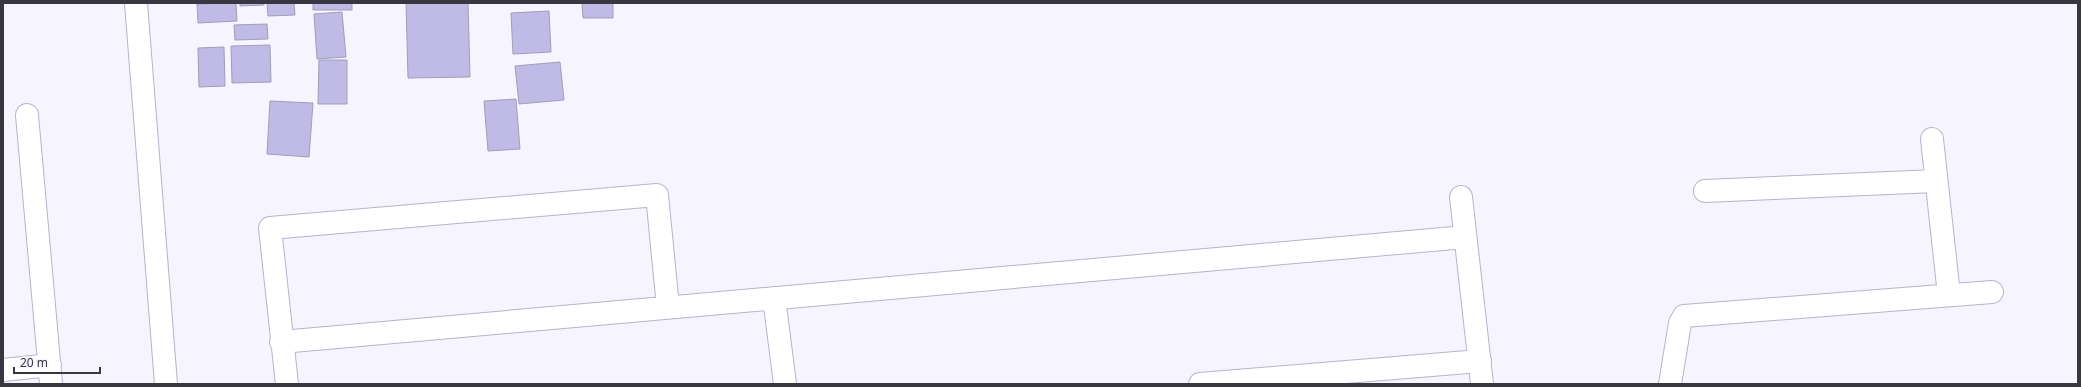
<svg xmlns="http://www.w3.org/2000/svg" width="2081" height="387" font-family="'Noto Sans',sans-serif">
<rect width="100%" height="100%" fill="#f6f5ff"/>
<path fill="#c0bae7" stroke="#a09eb5" d="M 236,3 L 237,21 L 198,23 L 197,4 Z
M 240,3 L 264,3 L 264,5 L 240,6 Z
M 267,3 L 294,3 L 295,15 L 268,16 Z
M 313,3 L 352,3 L 352,10 L 313,10 Z
M 406,3 L 468,3 L 470,77 L 408,78 Z
M 582,3 L 613,3 L 613,18 L 583,18 Z
M 549,11 L 551,52 L 513,54 L 511,13 Z
M 342,12 L 346,57 L 317,59 L 314,14 Z
M 267,24 L 268,39 L 235,40 L 234,25 Z
M 270,45 L 271,82 L 232,83 L 231,46 Z
M 224,47 L 225,86 L 199,87 L 198,48 Z
M 319,60 L 347,60 L 347,104 L 318,104 Z
M 560,62 L 564,100 L 519,104 L 515,66 Z
M 516,99 L 520,149 L 488,151 L 484,101 Z
M 270,101 L 313,103 L 309,157 L 267,154 Z"/>
<g fill="none" stroke-linecap="round" stroke-linejoin="round">
<g stroke="#b6b3cb" stroke-width="24">
<path id="minor" d="M 136,3 L 166,384
M 27,115 L 51,384
M 1932,139 L 1949,295
M 1705,191 L 1936,181
M 1461,197 L 1482,384
M 774,298 L 785,384
M 281,342 L 1465,237
M 3,370 L 50,365
M 287,384 L 270,228 L 657,195 L 668,307
M 1200,384 L 1480,361
M 1670,384 L 1680,323 L 1684,316 L 1992,292"/>
</g>
<use href="#minor" stroke="#fff" stroke-width="22"/>
</g>
<rect width="2081" height="387" fill="none" stroke="#383640" stroke-width="8"/>
<path d="M14 367v6h86v-6" fill="none" stroke="#383640" stroke-width="2"/>
<text x="20" y="367" font-size="12" fill="#383640" stroke="#f6f5ff" stroke-width="3" paint-order="stroke">20 m</text>
</svg>
